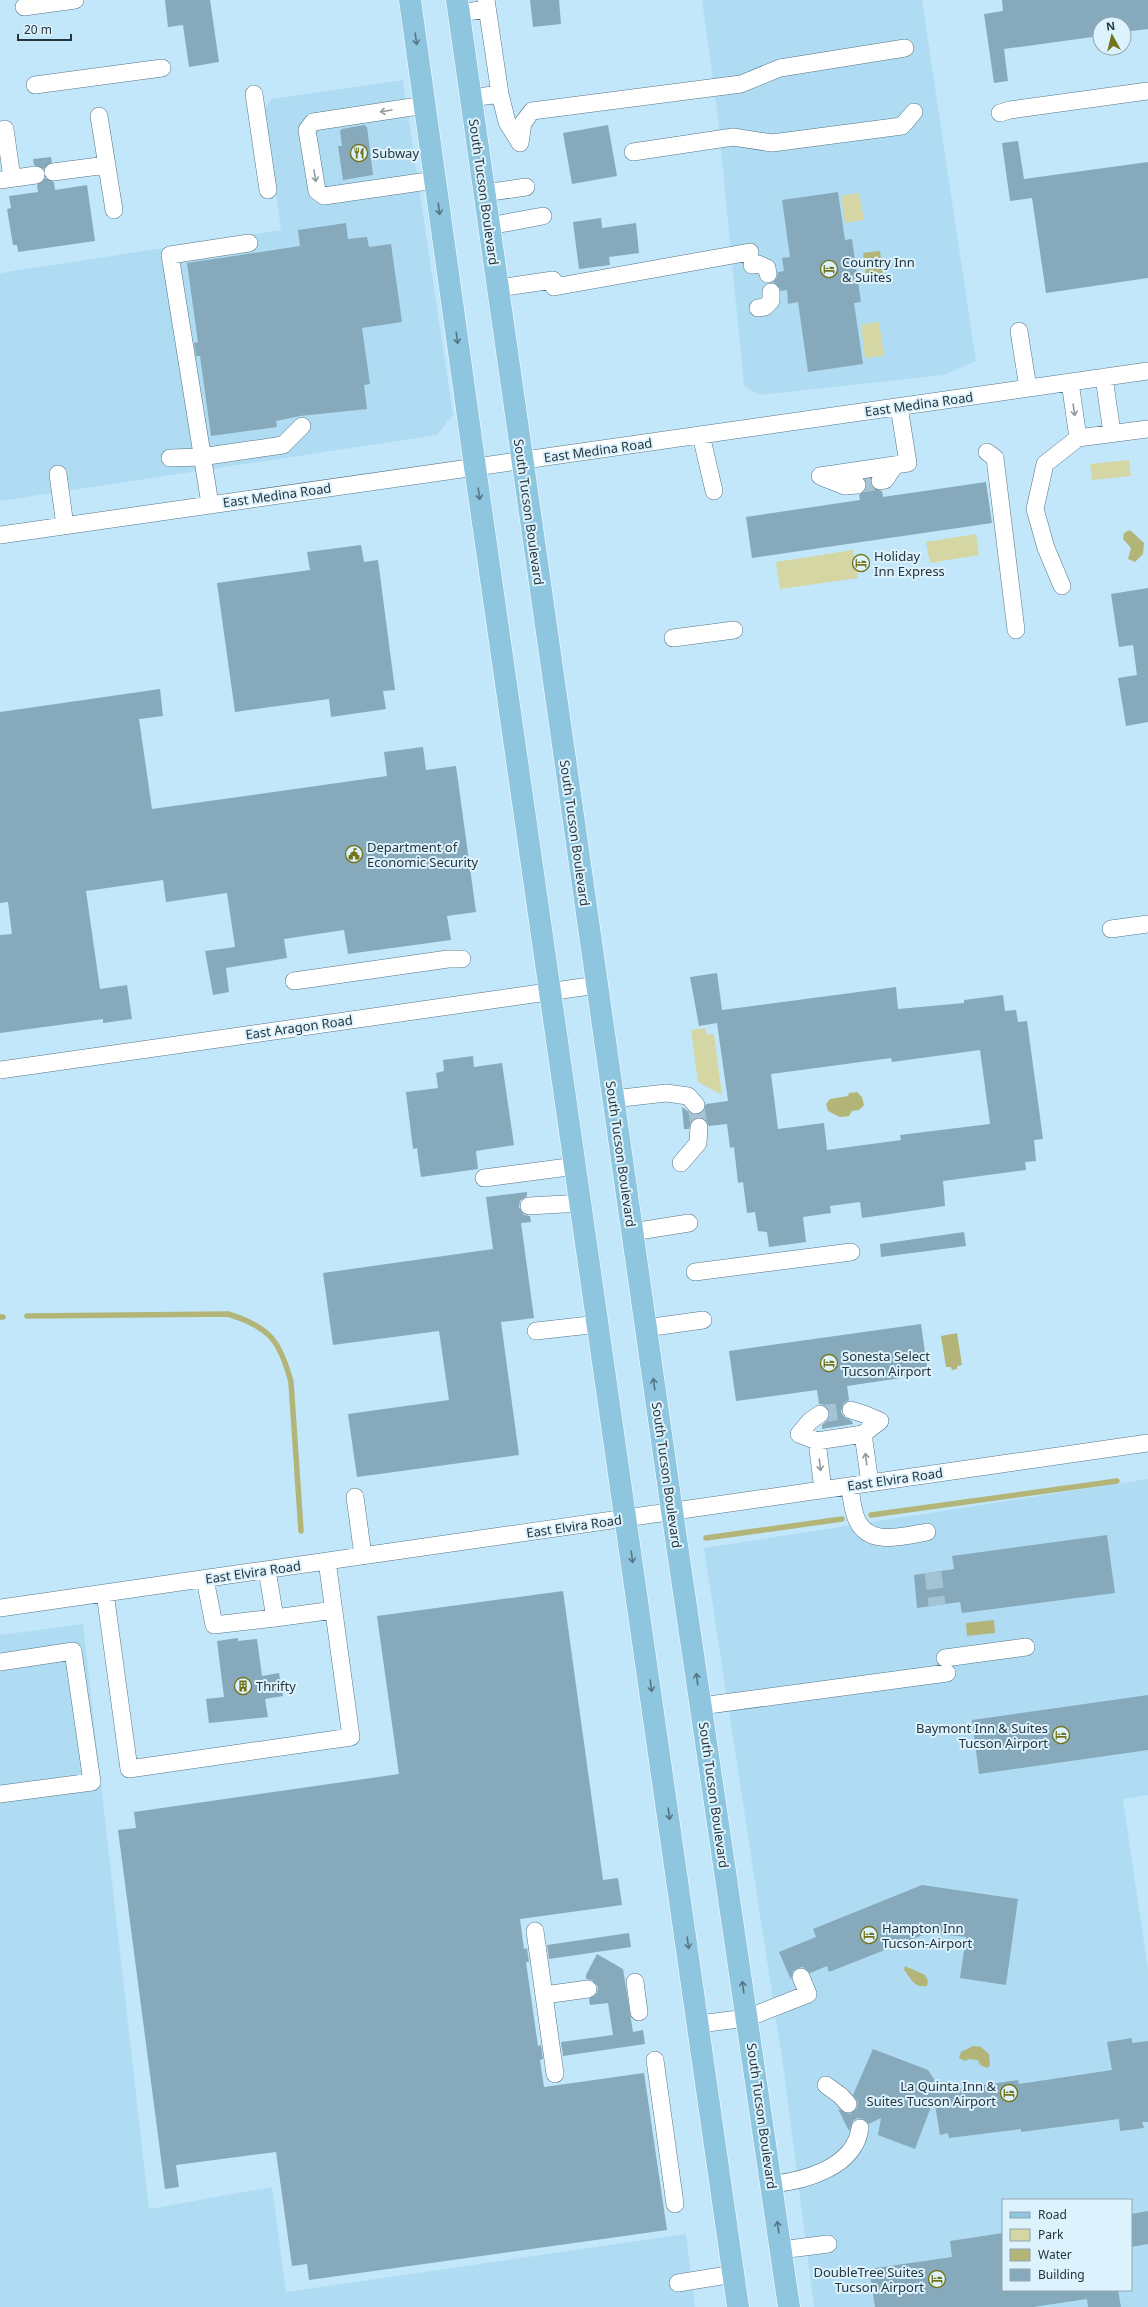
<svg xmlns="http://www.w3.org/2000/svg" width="1148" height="2307" font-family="'Noto Sans',sans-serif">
<rect width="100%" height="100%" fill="#c3e7fa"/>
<path fill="#b0dcf3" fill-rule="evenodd" d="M 702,0 L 922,0 L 976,361 L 944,375 L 760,395 L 744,386 L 717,109 Z
M 403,80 L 453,415 L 437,435 L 0,501 L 0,273 L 281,230 L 264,109 L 272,99 Z
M 1148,1479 L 1148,1795 L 1123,1799 L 1148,1969 L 1148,2307 L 814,2307 L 784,2072 L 704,1548 ZM 1003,2200 L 1131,2200 L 1131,2290 L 1003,2290 Z
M 83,1624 L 149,2209 L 272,2187 L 286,2292 L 686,2234 L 695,2307 L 0,2307 L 0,1635 Z"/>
<path fill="#d4d6a4" d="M 859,193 L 864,220 L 845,223 L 841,196 Z
M 879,322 L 884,356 L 865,358 L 861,325 Z
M 1129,460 L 1131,476 L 1092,480 L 1090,464 Z
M 976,534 L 979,555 L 930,563 L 926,542 Z
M 853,550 L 858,578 L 780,589 L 776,562 Z
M 705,1028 L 707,1035 L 714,1034 L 722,1095 L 698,1082 L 691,1030 Z"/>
<path fill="#b3b478" d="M 880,251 L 883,277 L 867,279 L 863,253 Z
M 1130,530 L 1144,543 L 1143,554 L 1135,562 L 1128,559 L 1131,548 L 1123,539 L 1124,533 Z
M 857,1092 L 862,1097 L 864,1105 L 859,1110 L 852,1111 L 849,1116 L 840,1117 L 828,1111 L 826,1104 L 830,1099 L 848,1096 L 849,1093 Z
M 957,1333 L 962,1365 L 957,1366 L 957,1369 L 952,1370 L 951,1367 L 946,1367 L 941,1336 Z
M 994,1620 L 995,1633 L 967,1636 L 966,1623 Z
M 905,1966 L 925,1975 L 928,1981 L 927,1986 C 914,1988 912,1980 904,1970 Z
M 973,2046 L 981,2047 L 989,2054 L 990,2066 L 987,2068 L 980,2065 L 978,2060 L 969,2059 L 965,2061 L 959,2058 L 961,2052 Z"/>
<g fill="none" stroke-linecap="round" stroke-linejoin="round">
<path stroke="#b3b478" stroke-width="5.5" d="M 27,1316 L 228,1314 C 270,1327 280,1341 291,1382 L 301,1531
M 0,1317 L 3,1317
M 871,1515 L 1117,1481
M 706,1538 L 842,1519"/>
</g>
<path fill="#86a9bb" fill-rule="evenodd" d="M 165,0 L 210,0 L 219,62 L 189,67 L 183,25 L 168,27 Z
M 530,0 L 559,0 L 561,24 L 533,27 Z
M 1002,0 L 1148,0 L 1148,29 L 1124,32 L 1124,24 L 1100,24 L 1100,36 L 1004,49 L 1008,81 L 994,83 L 984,14 L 1003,11 Z
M 364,125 L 367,127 L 373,175 L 343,180 L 338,146 L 342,146 L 340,131 L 342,129 Z
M 608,125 L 617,176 L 572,184 L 563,133 Z
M 1018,141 L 1024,179 L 1148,162 L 1148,278 L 1046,293 L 1032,198 L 1010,201 L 1002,143 Z
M 51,157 L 52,162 L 44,169 L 34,165 L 33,159 Z
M 45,178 L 54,182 L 55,190 L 87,185 L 95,241 L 18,252 L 17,245 L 13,245 L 7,209 L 11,208 L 9,196 L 38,192 L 37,185 Z
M 838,192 L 845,240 L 852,239 L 861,302 L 854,303 L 863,364 L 808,372 L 798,302 L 788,304 L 787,290 L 781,291 L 779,287 L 773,282 L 777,278 L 778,272 L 784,271 L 782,258 L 790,257 L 782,200 Z
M 601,218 L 602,228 L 636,223 L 639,253 L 609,257 L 610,265 L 579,269 L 573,222 Z
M 346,223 L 348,239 L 367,237 L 369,247 L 391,244 L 402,322 L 362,328 L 370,384 L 364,385 L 367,409 L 300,416 L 276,421 L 277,427 L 211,436 L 200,356 L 196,356 L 194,343 L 198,342 L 187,263 L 300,246 L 298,230 Z
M 865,479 L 870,479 L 872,487 L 882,491 L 883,497 L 986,482 L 992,523 L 752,558 L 746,517 L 860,500 L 859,495 L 866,489 Z
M 361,545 L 364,562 L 378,560 L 395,690 L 383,691 L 386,709 L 331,717 L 329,699 L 235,712 L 217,583 L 310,570 L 307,552 Z
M 1148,588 L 1148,722 L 1126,726 L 1118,678 L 1137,675 L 1133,645 L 1119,647 L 1111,594 Z
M 160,689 L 163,716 L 139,719 L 152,809 L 387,776 L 384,752 L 423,747 L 426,770 L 456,766 L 476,912 L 447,916 L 451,940 L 348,954 L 344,930 L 284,939 L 287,958 L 226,968 L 229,992 L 213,995 L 205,951 L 235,947 L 227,893 L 166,902 L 163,880 L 86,891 L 100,989 L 127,985 L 132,1019 L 103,1023 L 103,1019 L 0,1033 L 0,935 L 12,934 L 8,902 L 0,903 L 0,712 Z
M 717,973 L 722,1010 L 896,987 L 898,1009 L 964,1003 L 964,1000 L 1003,995 L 1005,1011 L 1016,1010 L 1018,1022 L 1027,1021 L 1043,1139 L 1034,1140 L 1036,1161 L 1025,1162 L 1026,1170 L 943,1181 L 945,1206 L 862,1218 L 860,1202 L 830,1206 L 831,1213 L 803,1217 L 806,1242 L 769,1247 L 767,1232 L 758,1231 L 755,1212 L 747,1213 L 743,1182 L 738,1183 L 734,1147 L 730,1148 L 727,1124 L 709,1126 L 705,1119 L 699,1117 L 691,1121 L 689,1129 L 684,1129 L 682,1107 L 692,1114 L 698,1115 L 703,1112 L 706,1104 L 728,1101 L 717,1023 L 699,1026 L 690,977 ZM 980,1050 L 990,1124 L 900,1135 L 901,1140 L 827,1150 L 824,1123 L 778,1129 L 771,1074 L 891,1058 L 892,1062 Z
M 473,1056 L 474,1067 L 502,1063 L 514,1145 L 476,1151 L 478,1169 L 421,1177 L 417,1148 L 413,1149 L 406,1092 L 438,1088 L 436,1073 L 444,1071 L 443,1060 Z
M 527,1192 L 527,1196 L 520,1201 L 519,1207 L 524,1215 L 530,1216 L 531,1222 L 521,1223 L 534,1318 L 501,1322 L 519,1455 L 357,1477 L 348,1414 L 449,1400 L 439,1331 L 333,1345 L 323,1273 L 493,1249 L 486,1197 Z
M 964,1232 L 966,1246 L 881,1257 L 880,1244 Z
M 921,1324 L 928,1374 L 847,1386 L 849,1400 L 844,1403 L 841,1412 L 844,1417 L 852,1421 L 853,1424 L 822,1429 L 822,1425 L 829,1419 L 830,1413 L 825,1405 L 819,1404 L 817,1390 L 736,1401 L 729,1351 Z
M 1107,1535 L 1115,1593 L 962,1613 L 960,1602 L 917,1608 L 914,1575 L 954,1569 L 952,1556 Z
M 563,1591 L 603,1880 L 618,1878 L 622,1905 L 520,1919 L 524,1949 L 527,1948 L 529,1962 L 526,1962 L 538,2046 L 541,2045 L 543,2059 L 540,2060 L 544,2087 L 644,2073 L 667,2230 L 309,2280 L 307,2264 L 292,2266 L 276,2152 L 176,2165 L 179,2187 L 165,2189 L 118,1830 L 136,1828 L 134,1812 L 399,1774 L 377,1616 Z
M 238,1638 L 238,1641 L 257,1639 L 262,1676 L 279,1673 L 283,1696 L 265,1699 L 268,1717 L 209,1723 L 206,1699 L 224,1697 L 217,1641 Z
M 1148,1695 L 1148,1750 L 979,1774 L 972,1720 Z
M 922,1885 L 1018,1899 L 1006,1985 L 960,1978 L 966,1937 L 928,1933 L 829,1972 L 827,1966 L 810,1973 L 803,1967 L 798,1968 L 793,1971 L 791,1980 L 779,1952 L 816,1937 L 813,1929 Z
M 629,1933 L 631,1947 L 549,1959 L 547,1945 Z
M 597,1954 L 623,1969 L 633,2032 L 643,2030 L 645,2044 L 563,2056 L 561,2042 L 613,2035 L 608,2003 L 590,2005 L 589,1999 L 597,1993 L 598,1987 L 592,1980 L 586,1979 L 586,1975 Z
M 1132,2038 L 1132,2043 L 1148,2041 L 1148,2122 L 1142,2122 L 1144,2128 L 1120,2131 L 1119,2119 L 1021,2132 L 1021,2129 L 949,2138 L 948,2133 L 940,2135 L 934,2099 L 915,2149 L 878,2135 L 881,2118 L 869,2124 L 863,2119 L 857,2118 L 853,2121 L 849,2131 L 838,2109 L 850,2114 L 857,2108 L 858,2102 L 853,2095 L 873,2049 L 928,2070 L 934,2079 L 936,2092 L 1018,2080 L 1019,2084 L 1112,2070 L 1107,2042 Z
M 1148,2211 L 1148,2244 L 1131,2247 L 1131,2214 Z
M 1003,2233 L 1003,2290 L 1118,2290 L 1121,2307 L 1088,2307 L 1087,2299 L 1033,2307 L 875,2307 L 869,2269 L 952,2257 L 950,2241 Z"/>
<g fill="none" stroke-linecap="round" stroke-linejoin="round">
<path stroke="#a4c3d4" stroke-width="17" stroke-dasharray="17 8" stroke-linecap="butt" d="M 857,485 L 880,481
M 696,1105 L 699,1127
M 820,1414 L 851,1410
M 933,1572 L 937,1605"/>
<g stroke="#547586" stroke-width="18">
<path id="minor" d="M 486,0 L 500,94
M 24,7 L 75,0
M 459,13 L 487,9
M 35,85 L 162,68
M 254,94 L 268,190
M 471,98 L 500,94 L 507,122 L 520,143
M 425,105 L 313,122 L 307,130 L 317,191 L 324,196 L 435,180
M 1000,113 L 1010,110 L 1148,91
M 99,116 L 114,210
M 5,129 L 12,178
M 520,143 L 523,123 L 532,111 L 741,84 L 780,68 L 905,48
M 633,152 L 733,137 L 772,143 L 902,126 L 914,112
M 53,172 L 107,165
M 0,180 L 36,175
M 484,193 L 526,187
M 489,226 L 543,216
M 752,265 L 758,264 L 767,268 L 768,274
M 554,287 L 750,252
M 498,288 L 553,280
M 758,308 L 765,307 L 771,301 L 771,292
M 1019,331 L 1028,388
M 1104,377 L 1112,433
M 1070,382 L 1078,438
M 701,435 L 714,491
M 987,452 L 995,458 L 1016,630
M 170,458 L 201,457 L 283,445 L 302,426
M 58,474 L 65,526
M 820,476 L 908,463 L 899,407
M 822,477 L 845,486 L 857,485
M 880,481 L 885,480 L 895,465
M 210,504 L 170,255 L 249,243
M 0,535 L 1148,371
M 1062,586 L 1046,548 L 1035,509 L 1045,464 L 1078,438 L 1148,429
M 673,638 L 734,630
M 1111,929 L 1148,924
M 294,981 L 448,959 L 462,959
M 0,1070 L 597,985
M 613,1099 L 666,1093 L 688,1096 L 696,1105
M 681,1163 L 698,1143 L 699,1127
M 484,1178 L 576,1166
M 529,1206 L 582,1203
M 632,1232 L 689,1223
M 695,1272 L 851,1252
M 646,1328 L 703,1320
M 536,1331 L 599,1324
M 820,1414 L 810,1421 L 799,1434 L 817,1441 L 863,1434 L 880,1421 L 864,1414 L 851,1410
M 863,1434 L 870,1483
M 817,1441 L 823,1490
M 849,1486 C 852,1496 852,1510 857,1520 C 869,1547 904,1536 927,1532
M 355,1497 L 363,1556
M 267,1570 L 275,1618 L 334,1610
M 205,1579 L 214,1625 L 275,1618
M 105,1593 L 129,1769 L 351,1737 L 327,1561
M 0,1608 L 1148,1443
M 945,1658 L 1026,1647
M 0,1662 L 73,1651 L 92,1782 L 0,1794
M 701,1706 L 947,1673
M 535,1931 L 555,2074
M 635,1982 L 639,2012
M 544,1995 L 588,1989
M 699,2024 L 747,2018 L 808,1994 L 801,1977
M 655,2060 L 675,2204
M 826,2085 L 841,2096 L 848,2104
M 772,2184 C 805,2181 855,2167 860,2128
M 781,2250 L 828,2244
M 678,2283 L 734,2274"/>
</g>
<g stroke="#fff" stroke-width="23">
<path id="major" d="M 410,0 L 475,467 L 738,2307
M 457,0 L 672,1511 L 789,2307"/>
</g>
<use href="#minor" stroke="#fff" stroke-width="17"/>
<use href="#major" stroke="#8fc6df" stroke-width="22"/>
</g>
<defs><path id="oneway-shaft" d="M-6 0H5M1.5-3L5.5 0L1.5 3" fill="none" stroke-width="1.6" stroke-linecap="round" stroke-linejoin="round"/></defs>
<g stroke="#567685">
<use href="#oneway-shaft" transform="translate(416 39) rotate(82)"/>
<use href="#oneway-shaft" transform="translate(439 209) rotate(82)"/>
<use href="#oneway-shaft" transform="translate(457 338) rotate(82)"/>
<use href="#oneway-shaft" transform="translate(479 494) rotate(82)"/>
<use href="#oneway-shaft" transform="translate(654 1384) rotate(-98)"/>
<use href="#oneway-shaft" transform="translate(632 1557) rotate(82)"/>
<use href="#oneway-shaft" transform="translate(697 1679) rotate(-98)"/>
<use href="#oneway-shaft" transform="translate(651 1686) rotate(82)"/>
<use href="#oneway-shaft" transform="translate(669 1814) rotate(82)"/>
<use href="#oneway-shaft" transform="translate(688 1943) rotate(82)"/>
<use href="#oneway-shaft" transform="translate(743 1987) rotate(-98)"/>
<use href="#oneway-shaft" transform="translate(778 2227) rotate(-98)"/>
</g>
<g stroke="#939a9e">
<use href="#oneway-shaft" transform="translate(386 111) rotate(171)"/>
<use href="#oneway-shaft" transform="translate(315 176) rotate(81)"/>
<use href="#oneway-shaft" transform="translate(1074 410) rotate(81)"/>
<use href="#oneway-shaft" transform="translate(866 1459) rotate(-98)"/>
<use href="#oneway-shaft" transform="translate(820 1465) rotate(83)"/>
</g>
<defs>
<g id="restaurant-ring" transform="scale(0.9)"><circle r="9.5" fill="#dcf2fd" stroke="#737318" stroke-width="1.5"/><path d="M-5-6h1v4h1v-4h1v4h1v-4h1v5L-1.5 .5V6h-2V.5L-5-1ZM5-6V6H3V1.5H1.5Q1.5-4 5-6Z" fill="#737318"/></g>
<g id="hotel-ring" transform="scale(0.9)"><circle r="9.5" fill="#dcf2fd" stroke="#737318" stroke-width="1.5"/><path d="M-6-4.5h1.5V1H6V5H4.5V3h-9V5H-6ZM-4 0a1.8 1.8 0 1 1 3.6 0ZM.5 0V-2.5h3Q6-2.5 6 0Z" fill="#737318"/></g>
<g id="civic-ring" transform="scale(0.9)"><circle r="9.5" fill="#dcf2fd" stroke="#737318" stroke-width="1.5"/><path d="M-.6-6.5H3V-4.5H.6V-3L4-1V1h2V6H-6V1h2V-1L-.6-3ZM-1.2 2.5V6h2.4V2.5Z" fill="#737318"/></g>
<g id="building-ring" transform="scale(0.9)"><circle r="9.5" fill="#dcf2fd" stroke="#737318" stroke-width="1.5"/><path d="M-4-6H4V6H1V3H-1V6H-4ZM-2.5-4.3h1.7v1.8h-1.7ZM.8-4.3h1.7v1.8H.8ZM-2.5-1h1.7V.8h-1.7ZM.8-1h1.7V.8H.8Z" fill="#737318"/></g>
</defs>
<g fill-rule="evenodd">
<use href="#restaurant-ring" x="359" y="153"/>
<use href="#hotel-ring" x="829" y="269"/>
<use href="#hotel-ring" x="861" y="563"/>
<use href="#civic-ring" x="354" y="854"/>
<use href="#hotel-ring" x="829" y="1363"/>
<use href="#building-ring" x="243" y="1686"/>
<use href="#hotel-ring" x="1061" y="1735"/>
<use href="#hotel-ring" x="869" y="1935"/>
<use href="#hotel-ring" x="1009" y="2093"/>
<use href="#hotel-ring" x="937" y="2279"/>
</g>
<g text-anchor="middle" stroke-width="4" stroke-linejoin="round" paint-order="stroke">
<g font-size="13" fill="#27353c" stroke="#dcf2fd" text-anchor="start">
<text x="372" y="158">Subway</text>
<text x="842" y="267">Country Inn<tspan x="842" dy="15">&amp; Suites</tspan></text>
<text x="874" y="561">Holiday<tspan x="874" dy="15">Inn Express</tspan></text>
<text x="367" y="852">Department of<tspan x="367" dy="15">Economic Security</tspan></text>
<text x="842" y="1361">Sonesta Select<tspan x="842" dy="15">Tucson Airport</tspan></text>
<text x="256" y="1691">Thrifty</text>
<text x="1048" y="1733" text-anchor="end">Baymont Inn &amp; Suites<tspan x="1048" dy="15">Tucson Airport</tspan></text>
<text x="882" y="1933">Hampton Inn<tspan x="882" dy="15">Tucson-Airport</tspan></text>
<text x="996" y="2091" text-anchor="end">La Quinta Inn &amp;<tspan x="996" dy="15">Suites Tucson Airport</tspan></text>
<text x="924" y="2277" text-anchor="end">DoubleTree Suites<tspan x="924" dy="15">Tucson Airport</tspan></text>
</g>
<g font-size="13" fill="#27353c" stroke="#dcf2fd">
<text transform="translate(484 192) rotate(82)" y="5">South Tucson Boulevard</text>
<text transform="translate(919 404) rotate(-8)" y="5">East Medina Road</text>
<text transform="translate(598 450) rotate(-8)" y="5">East Medina Road</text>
<text transform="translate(277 495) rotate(-8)" y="5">East Medina Road</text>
<text transform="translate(529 512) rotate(82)" y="5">South Tucson Boulevard</text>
<text transform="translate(575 833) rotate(82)" y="5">South Tucson Boulevard</text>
<text transform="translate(299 1027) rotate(-8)" y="5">East Aragon Road</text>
<text transform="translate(621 1154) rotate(82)" y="5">South Tucson Boulevard</text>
<text transform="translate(667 1475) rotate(82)" y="5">South Tucson Boulevard</text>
<text transform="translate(895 1479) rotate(-8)" y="5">East Elvira Road</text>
<text transform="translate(574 1526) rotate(-8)" y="5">East Elvira Road</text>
<text transform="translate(253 1572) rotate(-8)" y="5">East Elvira Road</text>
<text transform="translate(714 1795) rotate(82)" y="5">South Tucson Boulevard</text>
<text transform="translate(762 2116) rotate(82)" y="5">South Tucson Boulevard</text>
</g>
</g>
<rect x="1002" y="2199" width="130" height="92" fill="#dcf2fd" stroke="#94a6b0"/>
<rect x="1010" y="2212" width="20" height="6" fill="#8fc6df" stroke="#94a6b0"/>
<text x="1038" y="2219" font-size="12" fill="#27353c">Road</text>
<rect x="1010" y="2229" width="20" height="12" fill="#d4d6a4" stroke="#94a6b0"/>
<text x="1038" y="2239" font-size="12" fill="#27353c">Park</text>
<rect x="1010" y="2249" width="20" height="12" fill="#b3b478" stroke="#94a6b0"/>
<text x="1038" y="2259" font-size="12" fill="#27353c">Water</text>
<rect x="1010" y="2269" width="20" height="12" fill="#86a9bb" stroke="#94a6b0"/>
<text x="1038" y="2279" font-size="12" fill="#27353c">Building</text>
<g transform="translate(1112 36) rotate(352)"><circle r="19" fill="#dcf2fd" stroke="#94a6b0"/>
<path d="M0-3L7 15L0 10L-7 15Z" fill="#737318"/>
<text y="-6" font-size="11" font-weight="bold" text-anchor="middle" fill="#27353c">N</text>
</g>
<path d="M18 34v6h53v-6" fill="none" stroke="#27353c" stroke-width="2"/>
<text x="24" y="34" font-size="12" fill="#27353c" stroke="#dcf2fd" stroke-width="3" paint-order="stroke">20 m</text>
</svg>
